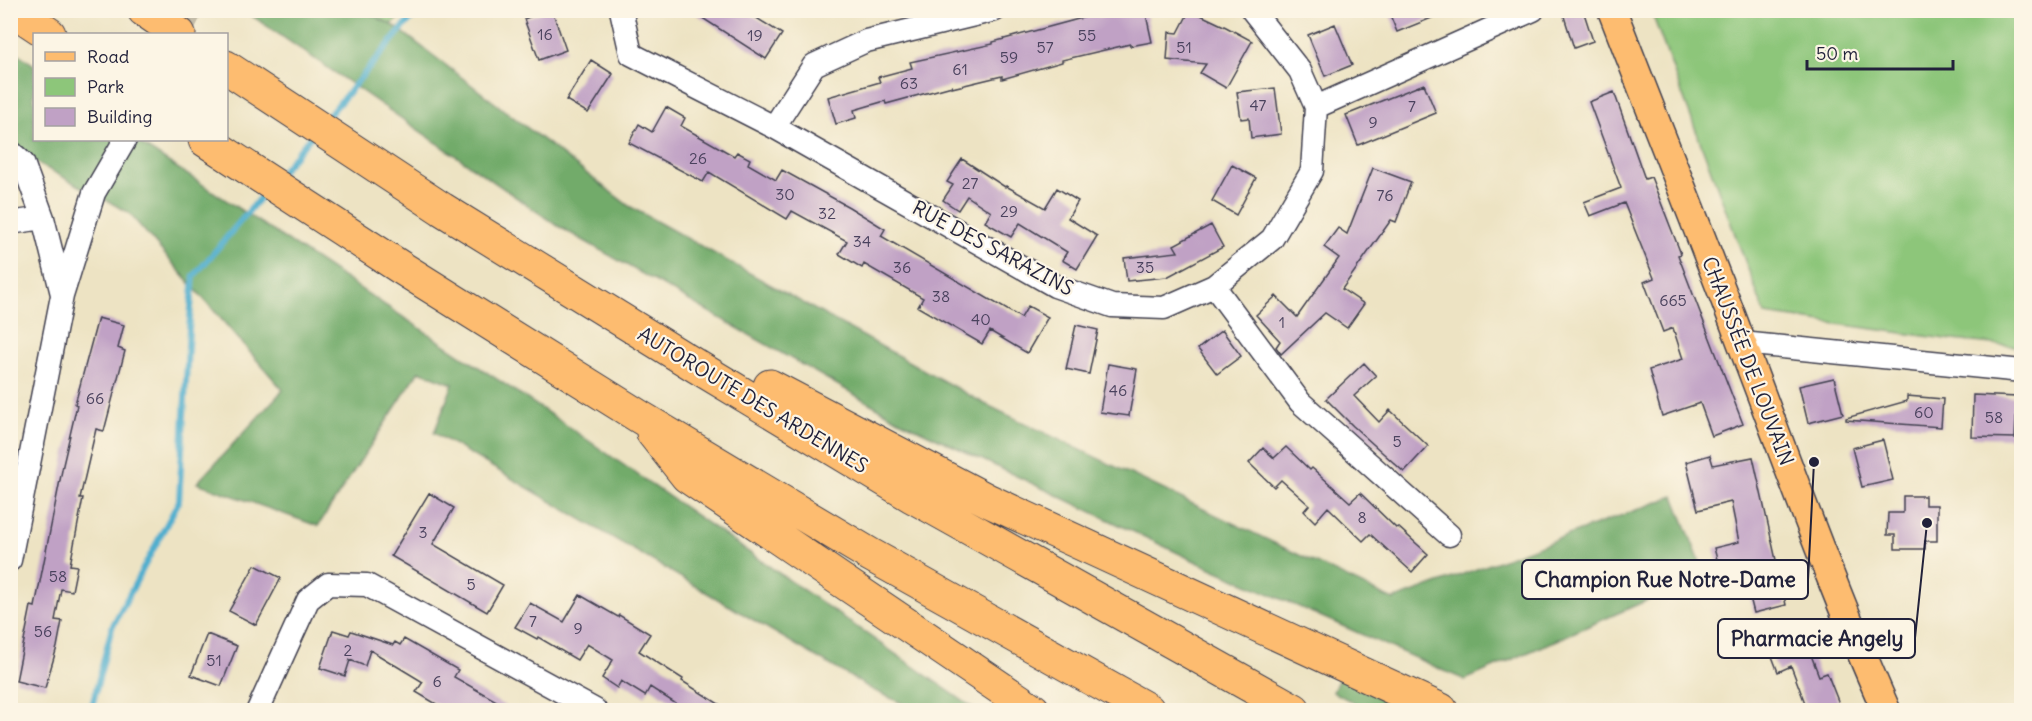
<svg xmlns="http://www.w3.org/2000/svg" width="2032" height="721" font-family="Delius,sans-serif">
<rect width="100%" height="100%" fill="#fcf5e5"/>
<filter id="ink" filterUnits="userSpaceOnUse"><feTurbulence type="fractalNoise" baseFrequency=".0167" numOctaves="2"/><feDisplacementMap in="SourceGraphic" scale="12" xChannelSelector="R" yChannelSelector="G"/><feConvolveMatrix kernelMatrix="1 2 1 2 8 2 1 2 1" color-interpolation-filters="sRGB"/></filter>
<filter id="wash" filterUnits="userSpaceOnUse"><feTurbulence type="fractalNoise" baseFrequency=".008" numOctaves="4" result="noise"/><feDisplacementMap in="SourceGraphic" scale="24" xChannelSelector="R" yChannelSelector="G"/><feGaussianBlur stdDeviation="1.35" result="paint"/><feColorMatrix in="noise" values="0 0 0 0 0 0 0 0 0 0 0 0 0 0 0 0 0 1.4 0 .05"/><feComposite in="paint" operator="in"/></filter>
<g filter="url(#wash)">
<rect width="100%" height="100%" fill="#ede3c3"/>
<path fill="#8dc67a" stroke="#58745a" stroke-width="1.5" d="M 364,11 L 409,11 L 391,24 Z
M 1651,11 L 2021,11 L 2021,347 L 1953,340 L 1765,314 Z"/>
<path fill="#72ab6a" stroke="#4a6652" stroke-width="1.5" d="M 245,11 L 364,11 L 396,27 L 629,206 L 985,404 L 1393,600 L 1674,496 L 1705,575 L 1465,680 L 1197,562 L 901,421 L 558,226 Z
M 10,48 L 34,65 L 34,140 L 135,140 L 553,416 L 976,710 L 917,710 L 873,690 L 434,433 L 453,384 L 419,371 L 318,526 L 197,483 L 283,390 L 128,212 L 11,149 Z
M 1339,678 L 1407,710 L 1368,710 L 1333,692 Z"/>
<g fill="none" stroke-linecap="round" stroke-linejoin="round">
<path stroke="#50aece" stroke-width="6" d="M 325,120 L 407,23 L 422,10
M 277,177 L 313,134
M 91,710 L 112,627 L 179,501 L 189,329 L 194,276 L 265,192"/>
</g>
<g id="blocks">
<path fill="#c0a1c5" d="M 547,10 L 552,10 L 566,50 L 539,60 L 524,19 Z
M 690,10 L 744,10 L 782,34 L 766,59 Z
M 1130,10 L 1145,10 L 1152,42 L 1130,46 L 1130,44 L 1062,60 L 1062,62 L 1002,79 L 1002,76 L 952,88 L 952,86 L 886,104 L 885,101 L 854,110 L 856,118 L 836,124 L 828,97 L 880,82 L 878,77 L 912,68 L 910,62 L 993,44 L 993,42 L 1097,14 L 1098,17 Z
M 1190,10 L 1226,27 L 1252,41 L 1226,88 L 1200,73 L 1206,64 L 1167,60 L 1169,32 L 1178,33 Z
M 1388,10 L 1448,10 L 1449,11 L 1397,32 Z
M 1562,10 L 1583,10 L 1593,41 L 1574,48 Z
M 1335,24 L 1352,65 L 1325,76 L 1308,35 Z
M 591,60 L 613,74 L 588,113 L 566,100 Z
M 1424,84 L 1436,113 L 1358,145 L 1346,115 Z
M 1275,88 L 1281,134 L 1251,138 L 1249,118 L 1241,119 L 1237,92 Z
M 1614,92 L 1645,179 L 1651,177 L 1681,254 L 1678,255 L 1743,424 L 1712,436 L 1700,403 L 1662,416 L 1649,370 L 1683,359 L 1673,328 L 1663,332 L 1644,282 L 1654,278 L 1624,203 L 1590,216 L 1584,202 L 1621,188 L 1589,102 Z
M 666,107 L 685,118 L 681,126 L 734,156 L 737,152 L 750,159 L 748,164 L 776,180 L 782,170 L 849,207 L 885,229 L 881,236 L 1021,318 L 1028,306 L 1048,317 L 1027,353 L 990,331 L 982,344 L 918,307 L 923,298 L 864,264 L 862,268 L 839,254 L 847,241 L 792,211 L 787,219 L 709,172 L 703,182 L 629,143 L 639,124 L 652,132 Z
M 962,159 L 1005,187 L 1006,186 L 1045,208 L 1057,188 L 1078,201 L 1068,218 L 1097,236 L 1077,269 L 1062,260 L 1067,252 L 1020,223 L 1011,237 L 985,222 L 991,212 L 967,196 L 958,210 L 943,200 L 953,185 L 947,182 Z
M 1232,165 L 1256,178 L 1236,215 L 1212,201 Z
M 1373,168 L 1411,182 L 1396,222 L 1391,220 L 1342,289 L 1364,304 L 1347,328 L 1325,313 L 1281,354 L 1276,347 L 1280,341 L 1256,315 L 1276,296 L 1297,317 L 1339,258 L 1324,247 L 1338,228 L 1347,234 Z
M 1211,225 L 1223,247 L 1167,277 L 1127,281 L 1124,258 L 1178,252 L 1174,245 Z
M 98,318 L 124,325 L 118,348 L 125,351 L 104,431 L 96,429 L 80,498 L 83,498 L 70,565 L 77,566 L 72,591 L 61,589 L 55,620 L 62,621 L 57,647 L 45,688 L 16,681 L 31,606 L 35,607 L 63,465 L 77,405 L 75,404 Z
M 1076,325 L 1098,330 L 1089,374 L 1066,369 Z
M 1222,330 L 1241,356 L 1217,374 L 1198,349 Z
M 1364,363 L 1376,376 L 1354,396 L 1379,422 L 1390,410 L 1428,446 L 1404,472 L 1353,426 L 1326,399 Z
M 1108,364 L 1137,369 L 1129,416 L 1100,412 Z
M 1834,378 L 1843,414 L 1808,423 L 1799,386 Z
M 1973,395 L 2017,397 L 2015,438 L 1972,437 Z
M 1907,396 L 1943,399 L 1941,427 L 1846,420 L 1846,418 L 1907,401 Z
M 1883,440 L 1893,480 L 1862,487 L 1852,448 Z
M 1286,447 L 1310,470 L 1312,468 L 1350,502 L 1360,493 L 1396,528 L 1398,527 L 1428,554 L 1412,572 L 1370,534 L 1363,541 L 1328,507 L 1315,522 L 1304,511 L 1309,505 L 1281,480 L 1274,487 L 1249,463 L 1263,448 L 1274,458 Z
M 1710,455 L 1713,465 L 1753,457 L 1786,605 L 1754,613 L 1741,562 L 1719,567 L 1714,548 L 1739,542 L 1731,502 L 1698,510 L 1686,462 Z
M 429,493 L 454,508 L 433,544 L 503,585 L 487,612 L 391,556 Z
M 1903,496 L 1925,496 L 1925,505 L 1937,505 L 1937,541 L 1925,541 L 1925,549 L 1895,549 L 1895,535 L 1887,535 L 1888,513 L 1903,513 Z
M 255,565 L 281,578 L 256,625 L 229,611 Z
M 580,595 L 618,617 L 619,615 L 650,634 L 639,651 L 683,679 L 682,681 L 730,711 L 687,711 L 650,687 L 645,696 L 621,681 L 617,688 L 602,678 L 613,660 L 587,644 L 577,660 L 538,637 L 537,639 L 515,627 L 530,603 L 564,622 Z
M 1793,628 L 1800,644 L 1806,642 L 1819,676 L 1827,673 L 1840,706 L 1829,711 L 1808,711 L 1791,666 L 1778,672 L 1765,638 Z
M 333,630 L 349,635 L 351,631 L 393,645 L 395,642 L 400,645 L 404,639 L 458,670 L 454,677 L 514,711 L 448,711 L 416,692 L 423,682 L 370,650 L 365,666 L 350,660 L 345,676 L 320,668 Z
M 207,634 L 237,646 L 221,686 L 191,675 Z"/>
</g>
</g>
<g filter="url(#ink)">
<use href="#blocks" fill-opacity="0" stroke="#403f4f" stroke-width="1.5"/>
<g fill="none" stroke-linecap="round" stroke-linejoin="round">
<path stroke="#c4bca8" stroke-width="22" stroke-dasharray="22 11" stroke-linecap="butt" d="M 180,34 L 192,10"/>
<g stroke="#403f4f" stroke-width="25">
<path id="minor" d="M 621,10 L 631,54 L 774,127 L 1055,286 L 1112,306 L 1164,308 L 1214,286 L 1272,239 L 1312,171 L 1316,107 L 1300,71 L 1252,10
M 1316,107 L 1533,10
M 774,127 L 814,65 L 866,41 L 995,10
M 10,151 L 23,163 L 43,218 L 62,294
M 10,223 L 43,218
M 1214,286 L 1300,402 L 1449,535
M 1742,343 L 2022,371
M 10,560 L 62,296 L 94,193 L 125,140
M 258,710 L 308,600 L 328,584 L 367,585 L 595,710"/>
</g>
<g stroke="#403f4f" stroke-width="31">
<path id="major" d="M 1612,10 C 1655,122 1700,232 1742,344 C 1789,467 1833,590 1886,710"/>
</g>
<g stroke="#403f4f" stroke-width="35">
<path id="highway" d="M 13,10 L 49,34
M 144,10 L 179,34
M 226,67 L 442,209 L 696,366 L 912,496 L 1294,710
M 205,140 L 400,267 L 640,417 L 869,554 L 1148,710
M 770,386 L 989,501 L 1441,710
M 653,433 L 687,476 L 1033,710"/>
</g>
<use href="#minor" stroke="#fff" stroke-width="22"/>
<use href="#major" stroke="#fdbc6f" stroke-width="28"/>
<use href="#highway" stroke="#fdbc6f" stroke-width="33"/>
</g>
</g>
<g text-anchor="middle" stroke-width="4.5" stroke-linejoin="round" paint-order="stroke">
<g font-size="16" fill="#4a425e">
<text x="545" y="40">16</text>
<text x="755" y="41">19</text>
<text x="1087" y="41">55</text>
<text x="1045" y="53">57</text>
<text x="1184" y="53">51</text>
<text x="1009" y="63">59</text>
<text x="960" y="75">61</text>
<text x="909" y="89">63</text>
<text x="1258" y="111">47</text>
<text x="1412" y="112">7</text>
<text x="1373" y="128">9</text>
<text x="698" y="164">26</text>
<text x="970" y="189">27</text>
<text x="785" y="200">30</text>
<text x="1385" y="201">76</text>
<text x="1009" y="217">29</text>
<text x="827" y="219">32</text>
<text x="862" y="247">34</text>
<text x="902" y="273">36</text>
<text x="1145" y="273">35</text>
<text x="941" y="302">38</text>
<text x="1673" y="306">665</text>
<text x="981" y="325">40</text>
<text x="1282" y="328">1</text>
<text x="1118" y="396">46</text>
<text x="95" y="404">66</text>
<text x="1924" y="418">60</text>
<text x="1994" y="423">58</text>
<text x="1397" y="447">5</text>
<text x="1362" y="523">8</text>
<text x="423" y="538">3</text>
<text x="58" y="582">58</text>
<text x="471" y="590">5</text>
<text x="533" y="627">7</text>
<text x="578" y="634">9</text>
<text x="43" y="637">56</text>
<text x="348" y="656">2</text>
<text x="214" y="666">51</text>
<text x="437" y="687">6</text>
</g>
<g font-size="20" fill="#22223b" stroke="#fcf5e5">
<text transform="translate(993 248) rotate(28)" y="7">RUE DES SARAZINS</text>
<text transform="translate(1748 361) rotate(69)" y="7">CHAUSSÉE DE LOUVAIN</text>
<text transform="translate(753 400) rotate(31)" y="7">AUTOROUTE DES ARDENNES</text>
</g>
</g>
<path fill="none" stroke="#22223b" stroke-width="2" d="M1814 462L1808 580M1927 523L1915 638"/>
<g fill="#22223b" stroke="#fcf5e5" stroke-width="2">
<circle cx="1814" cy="462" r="6"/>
<circle cx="1927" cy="523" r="6"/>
</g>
<g fill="#fcf5e5" stroke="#22223b" stroke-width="2">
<rect x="1522" y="560" width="286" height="39" rx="6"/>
<rect x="1718" y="619" width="197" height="39" rx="6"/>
</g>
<g font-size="21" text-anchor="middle" font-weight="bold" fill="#22223b">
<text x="1665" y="587">Champion Rue Notre-Dame</text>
<text x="1817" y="646">Pharmacie Angely</text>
</g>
<rect width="2032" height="721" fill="none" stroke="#fcf5e5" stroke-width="36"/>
<rect x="33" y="33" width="195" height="108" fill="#fcf5e5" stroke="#a5a1a1" stroke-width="1.5"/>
<rect x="45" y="52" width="30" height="9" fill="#fdbc6f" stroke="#a5a1a1" stroke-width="1.5"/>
<text x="87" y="63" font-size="18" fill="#22223b">Road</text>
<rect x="45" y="78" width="30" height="18" fill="#8dc67a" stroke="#a5a1a1" stroke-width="1.5"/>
<text x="87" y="93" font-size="18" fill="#22223b">Park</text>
<rect x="45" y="108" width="30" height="18" fill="#c0a1c5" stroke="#a5a1a1" stroke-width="1.5"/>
<text x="87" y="123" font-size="18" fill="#22223b">Building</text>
<path d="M1807 60v9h146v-9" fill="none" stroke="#22223b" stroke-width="3"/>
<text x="1816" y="60" font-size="18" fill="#22223b" stroke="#fcf5e5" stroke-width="4.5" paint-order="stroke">50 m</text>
</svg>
